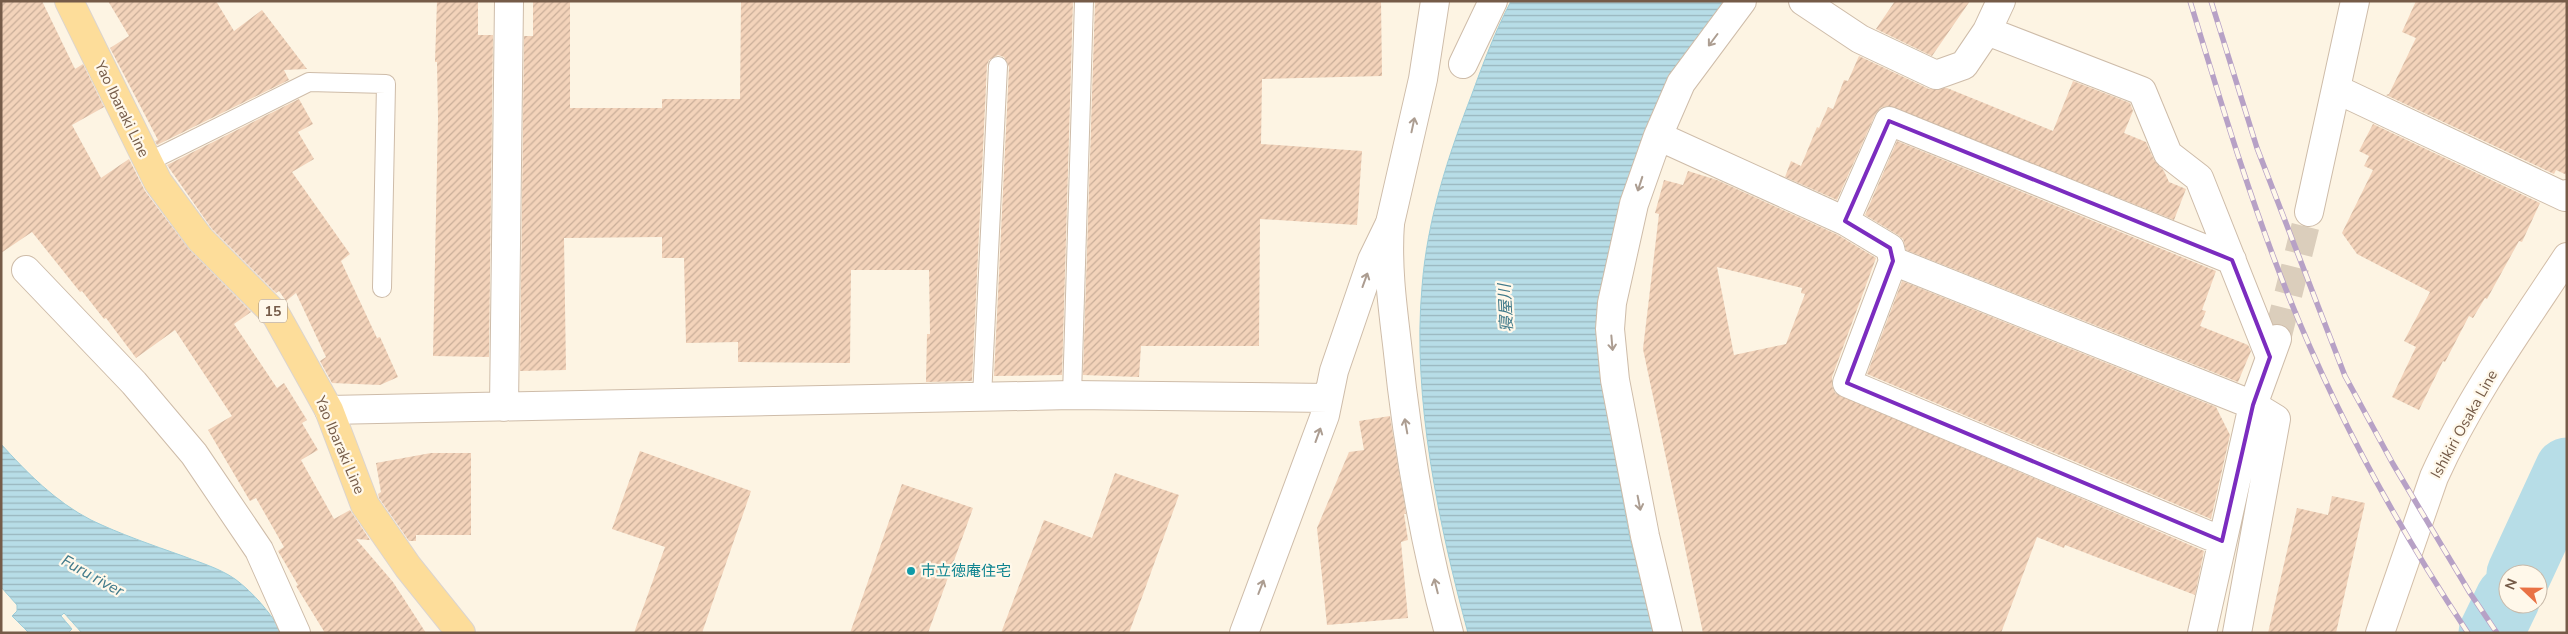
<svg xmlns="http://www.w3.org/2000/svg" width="2568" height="634" font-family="'Nunito Sans','Noto Sans JP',sans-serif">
<defs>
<pattern id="water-rules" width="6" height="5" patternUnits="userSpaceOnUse" patternTransform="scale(1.25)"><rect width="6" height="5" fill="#b7dde7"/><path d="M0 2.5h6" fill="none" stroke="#99b6bd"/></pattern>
<pattern id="building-hatch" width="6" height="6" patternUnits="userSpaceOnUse" patternTransform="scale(1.25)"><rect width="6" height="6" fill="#f3d3ba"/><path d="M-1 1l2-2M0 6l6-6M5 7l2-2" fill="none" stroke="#c9ae99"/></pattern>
</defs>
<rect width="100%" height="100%" fill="#fdf4e3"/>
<path fill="url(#water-rules)" stroke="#9dcdd9" d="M 1511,1 L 1727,1 L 1616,224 L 1601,302 L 1600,362 L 1606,407 L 1630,539 L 1655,633 L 1468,633 C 1439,526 1412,398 1422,287 C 1427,220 1448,156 1472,94 C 1484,61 1495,32 1511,1 Z
M 1,444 C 27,473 56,502 91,520 C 120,534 152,545 183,556 C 201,563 219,568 235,579 C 255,594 269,612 283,633 L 82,633 L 64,613 L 61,616 L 72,629 L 68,633 L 29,633 L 12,616 L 17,611 L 17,605 L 1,587 Z"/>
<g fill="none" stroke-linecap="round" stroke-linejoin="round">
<path stroke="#b7dde7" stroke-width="65" d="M 2519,574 L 2567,470
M 2491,633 L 2508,598"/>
</g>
<path fill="url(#building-hatch)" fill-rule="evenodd" d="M 1,1 L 42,1 L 75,69 L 83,64 L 104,107 L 72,125 L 101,178 L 129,159 L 145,191 L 188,248 L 251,312 L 234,324 L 277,388 L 284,383 L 307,420 L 302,423 L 318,450 L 301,460 L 334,519 L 350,510 L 370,540 L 356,539 L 393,582 L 426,633 L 325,633 L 296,586 L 298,585 L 278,551 L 284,547 L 256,498 L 250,501 L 208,430 L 232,416 L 175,330 L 136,358 L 106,318 L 104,319 L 82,291 L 80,292 L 32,232 L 1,253 Z
M 108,1 L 216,1 L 234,31 L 262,10 L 307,69 L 284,70 L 289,80 L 157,145 L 155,141 L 158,140 L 110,48 L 129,36 Z
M 437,1 L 478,1 L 478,35 L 493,35 L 489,357 L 433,356 L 438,118 L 437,62 L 435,62 Z
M 533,1 L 570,1 L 570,108 L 662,108 L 662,99 L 740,99 L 741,1 L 1073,1 L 1062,375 L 994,376 L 1009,67 L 1004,57 L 998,55 L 989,60 L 987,65 L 972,381 L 926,382 L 927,334 L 930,334 L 929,270 L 851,270 L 850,363 L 738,362 L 738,342 L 686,343 L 684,258 L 662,258 L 662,237 L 564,238 L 566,370 L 520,371 L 524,36 L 533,36 Z
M 1095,1 L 1381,1 L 1382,76 L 1262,79 L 1261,144 L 1362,151 L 1357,225 L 1260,219 L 1259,346 L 1141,346 L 1139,377 L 1083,375 Z
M 1895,1 L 1970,1 L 1932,56 L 1876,29 Z
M 2416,1 L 2567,1 L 2567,175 L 2556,170 L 2554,174 L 2386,95 L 2389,94 L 2416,38 L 2402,32 Z
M 1859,56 L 1929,89 L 1947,88 L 2053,131 L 2073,81 L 2130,103 L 2133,111 L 2124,133 L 2146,142 L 2154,160 L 2164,171 L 2169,182 L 2186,189 L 2174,220 L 1887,106 L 1880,108 L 1875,115 L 1837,200 L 1785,177 L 1791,161 L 1801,166 L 1817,127 L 1819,128 L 1828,107 L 1833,109 L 1844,80 L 1848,81 Z
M 299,99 L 313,124 L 298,132 L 314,159 L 292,172 L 350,254 L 341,261 L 377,338 L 380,337 L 398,377 L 380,385 L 332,383 L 320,361 L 326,357 L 296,293 L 286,301 L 279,291 L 276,293 L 212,229 L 167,165 Z
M 2373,124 L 2540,203 L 2522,242 L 2519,241 L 2487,299 L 2485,298 L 2473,318 L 2469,316 L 2445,362 L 2443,361 L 2419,410 L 2392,397 L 2416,347 L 2404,341 L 2430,292 L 2357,254 L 2342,233 L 2373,170 L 2364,166 L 2369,156 L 2359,151 Z
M 1897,141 L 2216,271 L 2202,310 L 2206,311 L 2200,326 L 2248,345 L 2251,351 L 2238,382 L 1906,250 L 1903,239 L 1898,235 L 1865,215 Z
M 1688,171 L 1717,180 L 1838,235 L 1876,258 L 1832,377 L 1832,386 L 1835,393 L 2204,551 L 2195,595 L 2065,545 L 2064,548 L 2037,537 L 2001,633 L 1703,633 L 1643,349 L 1659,214 L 1655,213 L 1664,180 L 1683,185 ZM 1717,267 L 1802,288 L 1801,293 L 1805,294 L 1786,344 L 1734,355 Z
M 1902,281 L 2216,407 L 2230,435 L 2211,519 L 1867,374 Z
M 1390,416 L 1406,514 L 1404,514 L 1408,540 L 1401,542 L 1408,618 L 1327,625 L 1317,528 L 1349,452 L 1364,450 L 1359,421 Z
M 640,451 L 751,491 L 702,633 L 634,633 L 665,547 L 612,529 Z
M 431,453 L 471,453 L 471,535 L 416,535 L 416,541 L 409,541 L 379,498 L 378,494 L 381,492 L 376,463 Z
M 1115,473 L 1179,495 L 1129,633 L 1001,633 L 1044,520 L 1092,538 Z
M 902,484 L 973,508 L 928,633 L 850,633 Z
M 2332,496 L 2365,503 L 2336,633 L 2268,633 L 2297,508 L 2328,515 Z"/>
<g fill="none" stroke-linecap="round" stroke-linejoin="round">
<path stroke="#dbcebc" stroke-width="28" stroke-dasharray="28 14" stroke-linecap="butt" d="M 2278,335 L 2309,212"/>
<g stroke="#cebca9" stroke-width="20">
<path id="service" d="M 148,162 L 309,82 L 386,84 L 382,288
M 1072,395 L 1084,1
M 982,397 L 998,66"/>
</g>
<g stroke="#cebca9" stroke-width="30">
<path id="minor" d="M 1803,1 L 1860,39 L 1936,75 L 1964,65 L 1987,31 L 2001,1
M 1987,31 L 2142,91 L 2168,154 L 2199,178 L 2270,357
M 1463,64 L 1493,1
M 2336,89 L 2565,197 L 2567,194
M 1658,136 L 1845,221 L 1890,248 L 1893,261 L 2253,405 L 2276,419 L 2237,633
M 2309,212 L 2355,1
M 1845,221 L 1889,121 L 2232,260
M 1893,261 L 1847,383 L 2222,541
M 26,270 L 134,383 L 194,454 L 259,550 L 296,633
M 504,407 L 509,1
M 329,410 L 1072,395 L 1328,398
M 1244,633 L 1325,415 L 1334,371 L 1372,260 L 1390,223 L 1423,79 L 1435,1
M 1668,633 L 1645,536 L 1615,380 L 1610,329 L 1612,303 L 1634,204 L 1658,136 L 1681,83 L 1742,1
M 2202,633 L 2253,405 L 2277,339"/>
</g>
<g stroke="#cebca9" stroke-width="30">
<path id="tertiary" d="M 1390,223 C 1387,264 1392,303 1397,344 C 1407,441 1423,539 1449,633"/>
</g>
<g stroke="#d3bea9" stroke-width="30">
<path id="secondary" d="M 2380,633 L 2434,477 C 2469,399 2520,328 2567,257"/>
</g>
<g stroke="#dbd4cf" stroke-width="30">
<path id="primary" d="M 69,1 L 158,182 L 200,239 L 276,315 L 329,410 L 365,505 L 408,567 L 461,633"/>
</g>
<use href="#service" stroke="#fff" stroke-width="18"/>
<use href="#minor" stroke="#fff" stroke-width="28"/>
<use href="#tertiary" stroke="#fff" stroke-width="28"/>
<use href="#secondary" stroke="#fff" stroke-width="28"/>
<use href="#primary" stroke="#fddd9a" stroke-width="28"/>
<g stroke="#b7a1c6" stroke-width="5.5">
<path id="rail" d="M 2190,1 C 2220,99 2249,197 2287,292 C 2334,411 2397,526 2468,633
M 2211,1 L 2257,148 L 2345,376 L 2393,464 L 2470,593 L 2497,633"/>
</g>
<use href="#rail" stroke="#fff8ea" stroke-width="4" stroke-dasharray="11" stroke-linecap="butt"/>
</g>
<defs><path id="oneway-shaft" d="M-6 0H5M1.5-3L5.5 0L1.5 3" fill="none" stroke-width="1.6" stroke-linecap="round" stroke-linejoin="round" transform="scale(1.25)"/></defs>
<g stroke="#ac9d91">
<use href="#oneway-shaft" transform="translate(1713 40) rotate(127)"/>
<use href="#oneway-shaft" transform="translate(1413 125) rotate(-78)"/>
<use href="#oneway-shaft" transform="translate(1640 184) rotate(108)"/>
<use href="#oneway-shaft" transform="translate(1365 280) rotate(-70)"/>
<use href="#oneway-shaft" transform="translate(1612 343) rotate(85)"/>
<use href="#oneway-shaft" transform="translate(1406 426) rotate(-100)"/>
<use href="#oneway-shaft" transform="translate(1318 435) rotate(-70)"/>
<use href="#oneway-shaft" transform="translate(1639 503) rotate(79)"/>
<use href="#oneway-shaft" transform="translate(1436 586) rotate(-104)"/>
<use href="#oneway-shaft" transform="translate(1261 587) rotate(-69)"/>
</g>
<path fill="none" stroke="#7b2cbf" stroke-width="4" stroke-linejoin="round" d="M 1889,121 L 2232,260 L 2270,357 L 2253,405 L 2222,541 L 1847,383 L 1893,261 L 1890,248 L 1845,221 Z"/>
<circle fill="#0f9aa8" stroke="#fff8ea" stroke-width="2" cx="911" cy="571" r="5"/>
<g text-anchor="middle" stroke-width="4.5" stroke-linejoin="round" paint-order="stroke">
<rect fill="#fff8ea" stroke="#9e8a79" stroke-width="1" x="259" y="299.5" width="28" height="23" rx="4"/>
<g font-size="14" font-weight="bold" fill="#755b48">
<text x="273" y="316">15</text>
</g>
<g font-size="15" fill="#755b48" stroke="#fff8ea">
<text transform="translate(122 109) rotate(64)" y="5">Yao Ibaraki Line</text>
<text transform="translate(2464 424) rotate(-61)" y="5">Ishikiri Osaka Line</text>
<text transform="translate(340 445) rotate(67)" y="5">Yao Ibaraki Line</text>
</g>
<g font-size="15" fill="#0d838f" stroke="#fff8ea" text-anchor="start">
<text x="921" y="576">市立徳庵住宅</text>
</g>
<g font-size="16" font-style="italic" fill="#417a8a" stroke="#fff8ea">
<text transform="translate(1505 308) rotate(-93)" y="6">寝屋川</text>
<text transform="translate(93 575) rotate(29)" y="6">Furu river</text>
</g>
</g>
<rect width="2568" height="634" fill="none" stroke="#755b48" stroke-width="5"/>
<g transform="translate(2523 589) rotate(292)"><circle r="24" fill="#fff8ea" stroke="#c8b9a9"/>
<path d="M0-4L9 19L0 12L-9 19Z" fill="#e97245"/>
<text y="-8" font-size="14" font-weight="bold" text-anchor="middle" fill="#755b48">N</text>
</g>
</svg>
